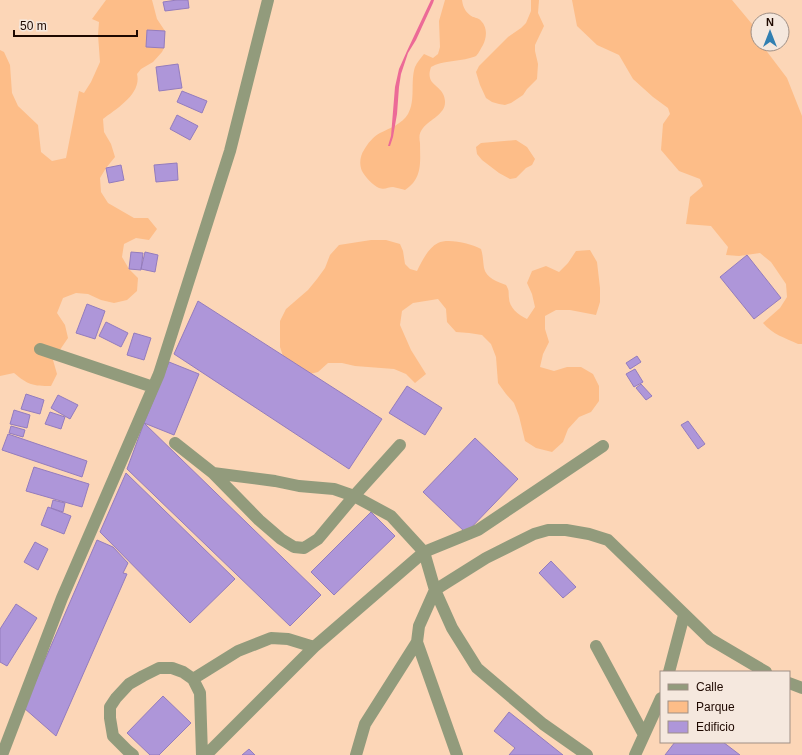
<svg xmlns="http://www.w3.org/2000/svg" width="802" height="755" font-family="Helvetica,sans-serif">
<rect width="100%" height="100%" fill="#fcd6b7"/>
<path fill="#fdbd88" d="M 106,0 L 152,0 L 157,19 L 165,31 L 164,48 L 162,52 L 153,62 L 141,69 L 137,74 C 142,94 116,109 103,119 L 104,132 L 111,144 L 115,157 L 106,168 L 100,178 L 101,192 L 108,203 L 134,218 L 148,218 L 157,229 L 149,240 L 136,238 L 124,244 L 122,257 L 129,269 L 138,278 L 137,291 L 127,300 L 114,303 L 101,300 L 88,294 L 76,293 L 63,298 L 57,313 L 65,325 L 68,338 L 53,360 L 57,374 L 51,386 C 33,386 28,385 14,373 L 0,376 L 0,50 L 4,52 L 10,65 L 12,93 L 18,106 L 38,125 L 41,152 L 52,161 L 66,158 L 79,91 L 84,93 L 91,82 L 100,62 L 98,35 L 99,22 L 92,19 Z
M 445,0 L 462,0 C 463,8 466,13 473,17 C 474,17 479,19 479,19 C 488,26 487,37 483,45 C 481,48 479,53 476,56 C 475,57 472,57 470,58 C 457,62 443,60 431,67 C 424,87 444,84 445,101 C 446,114 430,119 423,128 C 419,133 419,137 420,143 C 420,162 423,178 405,190 C 402,189 397,188 393,187 C 388,187 385,190 379,188 C 373,185 365,177 362,171 C 359,164 360,156 364,150 C 368,143 373,137 380,133 C 390,128 402,124 408,114 C 416,100 410,82 415,67 C 417,62 421,58 424,54 L 433,58 L 438,54 L 440,47 L 439,21 Z
M 531,0 L 539,0 L 538,13 L 544,26 L 535,45 L 535,51 L 538,64 L 537,79 L 527,89 L 523,95 L 511,103 L 505,105 L 499,104 L 492,102 L 486,98 L 480,85 L 476,72 L 479,66 L 508,37 L 521,28 L 526,23 L 531,11 Z
M 572,0 L 732,0 L 757,30 L 758,32 L 758,44 L 763,44 L 765,49 L 787,78 L 802,116 L 802,344 L 798,344 C 785,338 772,334 763,323 L 780,308 L 787,297 L 786,284 L 771,262 L 760,253 L 739,256 L 726,255 L 728,247 L 711,226 L 686,224 L 690,197 L 703,186 L 700,179 L 679,171 L 661,150 L 663,124 L 670,114 L 668,108 L 653,97 L 633,79 L 619,55 L 597,45 L 577,26 Z
M 516,140 L 527,147 L 535,159 L 532,165 L 526,168 L 516,178 L 510,179 L 499,173 L 482,160 L 477,154 L 476,147 L 481,143 Z
M 371,240 L 386,240 L 400,244 L 403,251 L 405,264 L 410,269 L 417,271 C 422,261 428,248 438,243 C 449,238 471,244 481,249 C 483,255 483,261 484,268 C 486,278 498,282 506,285 C 510,292 508,291 509,298 C 509,307 518,315 527,319 L 535,307 L 532,294 L 527,283 L 532,271 L 546,266 L 559,272 L 568,263 L 576,251 L 590,250 L 597,262 L 600,288 L 600,302 L 596,315 L 570,310 L 556,310 L 545,316 L 545,329 L 549,342 L 543,354 L 540,367 L 554,371 L 567,367 L 581,367 L 593,374 L 599,386 L 599,401 L 591,412 L 579,417 L 568,429 L 563,442 L 552,452 L 536,448 L 525,441 L 519,416 L 514,403 L 506,394 L 498,383 L 496,357 L 491,344 L 482,335 L 469,333 L 456,332 L 447,322 L 446,309 L 438,299 L 413,303 L 402,311 L 400,325 L 411,350 L 426,374 L 415,383 L 406,374 L 394,369 L 355,366 L 342,363 L 328,363 L 318,372 L 306,375 L 284,359 L 280,347 L 280,321 L 286,309 L 308,290 L 317,279 L 325,268 L 330,255 L 339,245 Z"/>
<path fill="#ec6a97" d="M 431,0 L 434,0 L 433,3 L 416,40 L 408,53 L 401,74 L 399,87 L 397,114 L 393,137 L 390,146 L 388,146 L 391,136 L 395,87 L 399,69 L 407,51 Z"/>
<path fill="#ae96d9" stroke="#947cbd" d="M 177,0 L 188,0 L 189,8 L 165,11 L 163,2 Z
M 147,30 L 165,31 L 164,48 L 146,47 Z
M 178,64 L 182,88 L 159,91 L 156,67 Z
M 182,91 L 207,101 L 202,113 L 177,102 Z
M 177,115 L 198,126 L 190,140 L 170,129 Z
M 177,163 L 178,180 L 156,182 L 154,165 Z
M 121,165 L 124,180 L 109,183 L 106,168 Z
M 131,252 L 143,253 L 141,270 L 129,269 Z
M 145,252 L 158,255 L 155,272 L 141,269 Z
M 747,255 L 781,298 L 754,319 L 720,277 Z
M 198,301 L 382,419 L 349,469 L 174,354 Z
M 87,304 L 105,311 L 95,339 L 76,333 Z
M 106,322 L 128,333 L 121,347 L 99,336 Z
M 134,333 L 151,338 L 144,360 L 127,355 Z
M 637,356 L 641,362 L 630,369 L 626,363 Z
M 169,362 L 199,374 L 174,435 L 144,423 Z
M 635,369 L 643,382 L 634,387 L 626,374 Z
M 641,384 L 652,396 L 646,400 L 636,388 Z
M 407,386 L 442,408 L 425,435 L 389,413 Z
M 26,394 L 44,400 L 40,414 L 21,409 Z
M 58,395 L 78,405 L 70,419 L 51,408 Z
M 14,410 L 30,415 L 27,428 L 10,424 Z
M 50,412 L 65,417 L 61,429 L 45,424 Z
M 688,421 L 705,444 L 698,449 L 681,425 Z
M 144,423 L 321,595 L 290,626 L 127,469 Z
M 11,426 L 25,430 L 23,437 L 9,433 Z
M 8,434 L 87,461 L 82,477 L 2,450 Z
M 475,438 L 518,479 L 466,533 L 423,492 Z
M 34,467 L 89,484 L 82,507 L 26,491 Z
M 126,473 L 235,579 L 190,623 L 100,532 Z
M 53,500 L 65,503 L 63,512 L 51,508 Z
M 48,507 L 71,516 L 64,534 L 41,525 Z
M 371,512 L 395,536 L 334,595 L 311,572 Z
M 97,540 L 113,547 L 128,563 L 123,573 L 127,574 L 56,736 L 24,708 Z
M 35,542 L 48,549 L 38,570 L 24,562 Z
M 551,561 L 576,587 L 563,598 L 539,573 Z
M 16,604 L 37,618 L 7,666 L 0,662 L 0,629 Z
M 163,696 L 191,723 L 159,755 L 150,755 L 127,733 Z
M 509,712 L 563,755 L 509,755 L 515,748 L 494,731 Z
M 675,742 L 723,742 L 740,755 L 665,755 Z
M 249,749 L 255,755 L 242,755 Z"/>
<g fill="none" stroke-linecap="round" stroke-linejoin="round">
<path stroke="#929b7c" stroke-width="12" d="M 40,349 L 153,387
M 175,443 L 213,473 L 259,520 L 281,539 L 294,547 L 304,548 L 318,539 L 354,496 L 400,445
M 213,473 L 275,481 L 299,486 L 334,489 L 354,496 L 391,516 L 424,552 L 435,590 L 452,628 L 477,668 L 543,724 L 587,755
M 596,646 L 644,735
M 669,672 L 684,615
M 193,679 L 200,693 L 202,755
M 789,683 L 802,688
M 2,755 L 62,598 L 159,374 L 230,151 L 268,0
M 133,755 L 128,751 L 113,736 L 110,718 L 110,707 L 116,698 L 129,684 L 143,676 L 159,668 L 172,668 L 183,672 L 193,679 L 238,651 L 271,638 L 288,639 L 314,647 L 424,552 L 478,530 L 603,446
M 206,755 L 314,647
M 356,755 L 365,724 L 417,642
M 457,755 L 417,642 L 419,626 L 435,590 L 486,558 L 534,534 L 548,530 L 566,530 L 589,534 L 608,540 L 710,639 L 766,672
M 635,755 L 661,698"/>
</g>
<rect x="660" y="671" width="130" height="72" fill="#f5e8de" stroke="#9f8f85"/>
<rect x="668" y="684" width="20" height="6" fill="#929b7c" stroke="#9f8f85"/>
<text x="696" y="691" font-size="12" fill="#1e0900">Calle</text>
<rect x="668" y="701" width="20" height="12" fill="#fdbd88" stroke="#9f8f85"/>
<text x="696" y="711" font-size="12" fill="#1e0900">Parque</text>
<rect x="668" y="721" width="20" height="12" fill="#ae96d9" stroke="#9f8f85"/>
<text x="696" y="731" font-size="12" fill="#1e0900">Edificio</text>
<g transform="translate(770 32)"><circle r="19" fill="#f5e8de" stroke="#9f8f85"/>
<path d="M0-3L7 15L0 10L-7 15Z" fill="#3180b2"/>
<text y="-6" font-size="11" font-weight="bold" text-anchor="middle" fill="#1e0900">N</text>
</g>
<path d="M14 30v6h123v-6" fill="none" stroke="#1e0900" stroke-width="2"/>
<text x="20" y="30" font-size="12" fill="#1e0900" stroke="#f5e8de" stroke-width="3" paint-order="stroke">50 m</text>
</svg>
